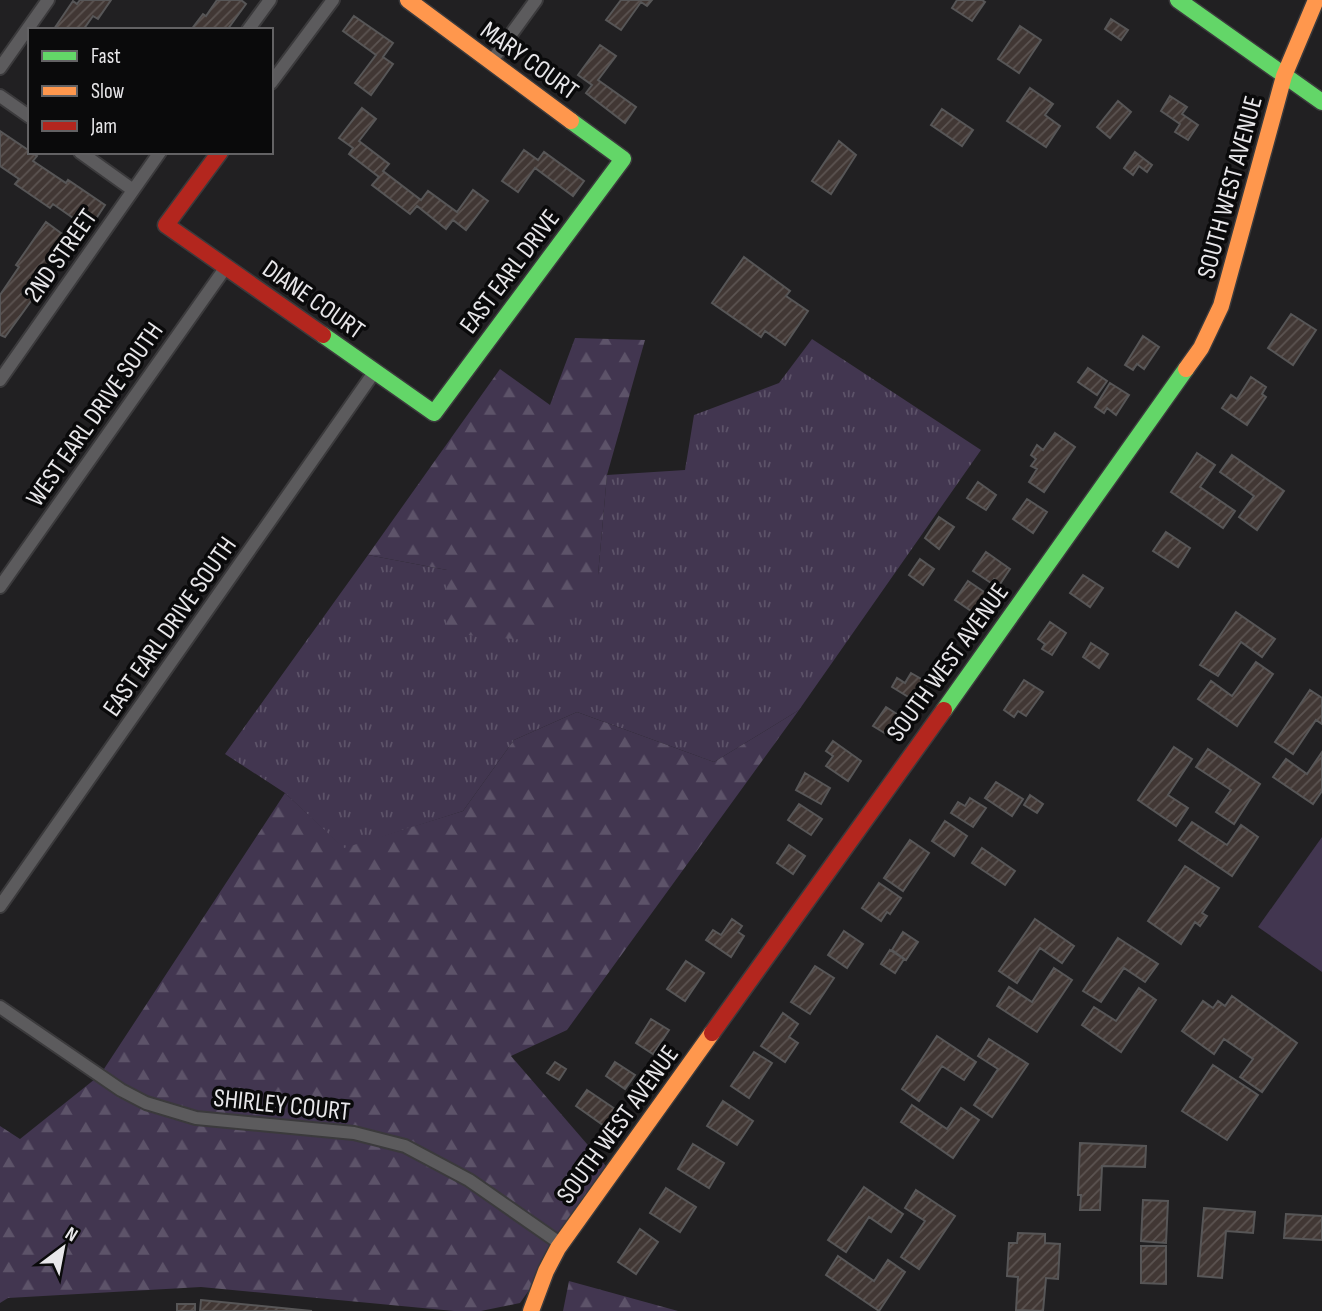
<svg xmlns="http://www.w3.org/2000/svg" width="1322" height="1311" font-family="'Sofia Sans Condensed',sans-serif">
<defs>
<pattern id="grass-tufts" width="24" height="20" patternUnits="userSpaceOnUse" patternTransform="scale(1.75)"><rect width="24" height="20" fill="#423650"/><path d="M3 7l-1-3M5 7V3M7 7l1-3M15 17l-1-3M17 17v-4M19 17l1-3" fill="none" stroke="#5d5369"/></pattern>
<pattern id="forest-firs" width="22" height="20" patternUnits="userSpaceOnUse" patternTransform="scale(1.75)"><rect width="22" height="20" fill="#423650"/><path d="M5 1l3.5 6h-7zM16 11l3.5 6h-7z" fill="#5d5369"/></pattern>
<pattern id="building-hatch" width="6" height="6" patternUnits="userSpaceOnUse" patternTransform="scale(1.75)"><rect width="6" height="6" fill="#413734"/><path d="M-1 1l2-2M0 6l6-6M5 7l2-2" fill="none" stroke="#5c5452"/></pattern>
</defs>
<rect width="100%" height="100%" fill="#212022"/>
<path fill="url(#grass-tufts)" d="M 812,339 L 981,450 L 799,710 L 714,762 L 577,712 L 514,740 L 463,811 L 344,849 L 285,793 L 225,754 L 368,555 L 447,570 L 598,575 L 607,475 L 685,470 L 694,415 L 779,383 Z"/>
<path fill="url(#forest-firs)" d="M 575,338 L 645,340 L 607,475 L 598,575 L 536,641 L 446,633 L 447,570 L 368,555 L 500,369 L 550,405 Z
M 799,710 L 567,1030 L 511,1056 L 612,1173 L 520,1303 L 481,1311 L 454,1311 L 201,1287 L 8,1298 L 0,1303 L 0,1126 L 20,1139 L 100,1075 L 285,793 L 344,848 L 463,811 L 514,740 L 577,712 L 714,762 Z
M 569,1281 L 678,1311 L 563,1311 Z"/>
<path fill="#423650" d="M 1322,837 L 1322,972 L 1258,927 Z"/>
<path fill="url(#building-hatch)" stroke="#575657" stroke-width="2" d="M 80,0 L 111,0 L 98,19 L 93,16 L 83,30 L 54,29 L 73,1 L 77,4 Z
M 217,0 L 241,0 L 246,4 L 227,30 L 191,30 L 203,14 L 206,16 Z
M 621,0 L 652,0 L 647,6 L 641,2 L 621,30 L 606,20 Z
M 957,0 L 982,0 L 985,2 L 972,21 L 952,8 Z
M 354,16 L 393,43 L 383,57 L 393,64 L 371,95 L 355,83 L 376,55 L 343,31 Z
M 1111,19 L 1128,30 L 1121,40 L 1105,29 Z
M 1020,26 L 1041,40 L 1019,73 L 998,59 Z
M 600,45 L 616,56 L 598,80 L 636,107 L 625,123 L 586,93 L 592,85 L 578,75 Z
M 1030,88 L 1053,104 L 1045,115 L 1060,126 L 1046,147 L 1007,121 Z
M 1170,96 L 1187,107 L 1182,114 L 1198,125 L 1188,140 L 1175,132 L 1180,124 L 1161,111 Z
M 1118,101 L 1131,112 L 1110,138 L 1097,127 Z
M 362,108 L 376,119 L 359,141 L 389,164 L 383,171 L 421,200 L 428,191 L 457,212 L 473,190 L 488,201 L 466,230 L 453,220 L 446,229 L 417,206 L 410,214 L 372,185 L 379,177 L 349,154 L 353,148 L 339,138 Z
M 942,109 L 973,130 L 962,146 L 931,125 Z
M 0,131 L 37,156 L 33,161 L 66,183 L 68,180 L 105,205 L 89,229 L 53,204 L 50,208 L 15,184 L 19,179 L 0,166 Z
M 839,141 L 856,155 L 831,194 L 812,181 Z
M 524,150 L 538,160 L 544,152 L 584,181 L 573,196 L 535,168 L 518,192 L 502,181 Z
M 1135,152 L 1152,165 L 1147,172 L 1139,166 L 1133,175 L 1124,168 Z
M 46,222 L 69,239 L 40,280 L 44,283 L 5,337 L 0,335 L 0,295 L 19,267 L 16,265 Z
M 744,257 L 790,291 L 786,296 L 808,311 L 785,345 L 765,331 L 761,337 L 712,303 Z
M 1291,314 L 1316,330 L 1293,365 L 1268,348 Z
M 1143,336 L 1159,347 L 1144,369 L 1137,364 L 1133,370 L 1125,365 Z
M 1088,368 L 1107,381 L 1097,395 L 1078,382 Z
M 1251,377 L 1266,387 L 1262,394 L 1266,397 L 1247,425 L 1222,408 L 1231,395 L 1237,399 Z
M 1110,383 L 1129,395 L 1116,415 L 1107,408 L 1104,413 L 1095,407 Z
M 1055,433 L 1075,447 L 1044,492 L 1029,482 L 1037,469 L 1031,466 L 1036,459 L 1031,455 L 1037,445 L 1043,450 Z
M 1197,453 L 1215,465 L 1200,487 L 1235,511 L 1223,528 L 1171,492 Z
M 1232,455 L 1284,491 L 1257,530 L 1239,517 L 1254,496 L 1220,472 Z
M 978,482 L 996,495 L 986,510 L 967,498 Z
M 1027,499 L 1047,512 L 1033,533 L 1013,519 Z
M 939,517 L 954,527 L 939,549 L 925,538 Z
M 1166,532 L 1190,548 L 1178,567 L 1153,551 Z
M 986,552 L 1010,569 L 1000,584 L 994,579 L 991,583 L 973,571 Z
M 920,559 L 934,569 L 923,585 L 909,575 Z
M 1083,575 L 1103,588 L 1090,607 L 1070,593 Z
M 968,581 L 993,598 L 980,617 L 955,600 Z
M 1236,612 L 1275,639 L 1262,657 L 1241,642 L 1218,676 L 1200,665 Z
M 1050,622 L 1066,633 L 1052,655 L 1042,649 L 1045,644 L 1038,639 Z
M 1091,643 L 1108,654 L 1099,668 L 1083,657 Z
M 1256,662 L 1273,674 L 1237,726 L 1198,699 L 1211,681 L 1232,696 Z
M 911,673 L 928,683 L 924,691 L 927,692 L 920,704 L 892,687 L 897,678 L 905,683 Z
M 1024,680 L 1043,692 L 1026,716 L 1018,711 L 1014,717 L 1004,710 Z
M 1310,690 L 1322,698 L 1322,724 L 1316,720 L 1293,754 L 1275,742 Z
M 886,707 L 903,718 L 891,737 L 873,726 Z
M 833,741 L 861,761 L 848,781 L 826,766 L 833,756 L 826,751 Z
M 1174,747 L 1192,759 L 1168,795 L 1188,808 L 1176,826 L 1138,800 Z
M 1208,749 L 1260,784 L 1234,824 L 1216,812 L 1231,790 L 1196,767 Z
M 1322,752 L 1322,791 L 1313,804 L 1273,777 L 1286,759 L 1307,774 Z
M 805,773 L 830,788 L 821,804 L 796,790 Z
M 996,782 L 1023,799 L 1012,816 L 985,798 Z
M 1030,795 L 1043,804 L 1037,813 L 1024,805 Z
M 970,798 L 986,808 L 973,827 L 951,813 L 958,802 L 965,806 Z
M 799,804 L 822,819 L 811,835 L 788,820 Z
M 945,821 L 967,836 L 954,856 L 932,841 Z
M 1192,822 L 1227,845 L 1241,825 L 1258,837 L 1232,876 L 1179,840 Z
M 910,840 L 929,853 L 903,891 L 884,878 Z
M 789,845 L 805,856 L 793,874 L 777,863 Z
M 982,848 L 1015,871 L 1005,885 L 972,863 Z
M 1185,866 L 1219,888 L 1202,913 L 1207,916 L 1200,926 L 1195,922 L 1181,944 L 1148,921 Z
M 879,883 L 901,898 L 890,914 L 887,912 L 881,921 L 862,908 Z
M 732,919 L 742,926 L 738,932 L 744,936 L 731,957 L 706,940 L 713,930 L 721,935 Z
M 1035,919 L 1074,946 L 1062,963 L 1040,948 L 1017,983 L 999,971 Z
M 844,931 L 863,944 L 847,968 L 828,955 Z
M 903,932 L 918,942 L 906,960 L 892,950 Z
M 1118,938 L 1158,964 L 1145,982 L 1124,968 L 1101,1002 L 1083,991 Z
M 890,950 L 904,959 L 895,973 L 881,964 Z
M 686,961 L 704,973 L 685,1001 L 667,989 Z
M 815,966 L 834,978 L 810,1014 L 791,1002 Z
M 1054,968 L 1072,980 L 1037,1032 L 997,1006 L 1009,987 L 1032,1002 Z
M 1139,988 L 1156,1000 L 1121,1052 L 1082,1025 L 1094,1007 L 1116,1021 Z
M 1232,996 L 1297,1043 L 1262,1092 L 1240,1077 L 1253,1059 L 1224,1039 L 1214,1054 L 1182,1031 L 1203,1001 L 1213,1008 L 1218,1001 L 1225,1006 Z
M 783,1013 L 798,1024 L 789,1037 L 798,1043 L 785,1062 L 761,1046 Z
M 651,1019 L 669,1030 L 653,1054 L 636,1043 Z
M 937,1036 L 976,1062 L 964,1080 L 942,1066 L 919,1101 L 902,1089 Z
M 989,1039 L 1028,1064 L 992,1117 L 974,1105 L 998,1069 L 978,1056 Z
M 754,1052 L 772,1063 L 749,1098 L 731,1086 Z
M 555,1062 L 566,1069 L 559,1080 L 547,1073 Z
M 615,1062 L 635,1075 L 625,1089 L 606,1076 Z
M 1213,1065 L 1258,1095 L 1227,1140 L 1182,1111 Z
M 587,1090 L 621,1113 L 610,1130 L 576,1106 Z
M 723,1101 L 753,1121 L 737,1145 L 707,1126 Z
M 912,1105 L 947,1129 L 961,1108 L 979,1120 L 953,1158 L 901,1122 Z
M 1080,1143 L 1146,1146 L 1145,1167 L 1102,1166 L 1100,1210 L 1080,1210 L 1081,1195 L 1078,1195 Z
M 693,1144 L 724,1163 L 709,1188 L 678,1169 Z
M 864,1187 L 903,1214 L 891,1232 L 869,1217 L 846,1252 L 828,1240 Z
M 666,1188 L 696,1207 L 680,1232 L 650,1213 Z
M 916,1190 L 955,1216 L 919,1269 L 901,1257 L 925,1221 L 905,1208 Z
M 1143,1200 L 1168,1201 L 1166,1243 L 1141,1241 Z
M 1204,1208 L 1255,1212 L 1253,1233 L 1226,1231 L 1222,1278 L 1198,1276 Z
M 1286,1214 L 1322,1216 L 1322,1240 L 1284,1238 Z
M 640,1229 L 658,1242 L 636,1274 L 618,1262 Z
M 1018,1233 L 1045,1234 L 1045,1243 L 1060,1244 L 1058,1279 L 1046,1278 L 1043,1311 L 1016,1310 L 1018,1277 L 1007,1276 L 1009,1243 L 1017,1243 Z
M 1141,1246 L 1166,1246 L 1166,1284 L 1141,1283 Z
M 838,1256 L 874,1281 L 888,1260 L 905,1272 L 879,1311 L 826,1275 Z
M 201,1300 L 312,1311 L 200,1311 Z
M 177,1304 L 195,1304 L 195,1311 L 177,1311 Z"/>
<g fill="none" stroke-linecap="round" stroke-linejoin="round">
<g stroke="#3b3a3c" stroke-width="16">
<path id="street" d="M 248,30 L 270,0
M 491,62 L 536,0
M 0,68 L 48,0
M 271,83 L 333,0
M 0,96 L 30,117
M 80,152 L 133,190
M 0,380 L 160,152
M 0,587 L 226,267
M 0,906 L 375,371
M 0,1007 L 121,1090 L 146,1103 L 196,1118 L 354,1133 L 405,1146 L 469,1180 L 561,1244"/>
</g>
<g stroke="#3b3a3c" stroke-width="19">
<path id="fast" d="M 1178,0 L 1322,102
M 323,335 L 434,413 L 623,159 L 571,121
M 944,710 L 1186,369"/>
</g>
<g stroke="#3b3a3c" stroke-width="19">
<path id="slow" d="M 408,0 L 571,121
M 1186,369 L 1201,348 L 1221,306 L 1284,76 L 1316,0
M 531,1311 L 546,1271 L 558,1248 L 712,1033"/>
</g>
<g stroke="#3b3a3c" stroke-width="19">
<path id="jam" d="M 220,152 L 166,225 L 323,335
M 712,1033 L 944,710"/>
</g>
<use href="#street" stroke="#5c5b5d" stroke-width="12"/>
<use href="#fast" stroke="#63d668" stroke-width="16"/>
<use href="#slow" stroke="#ff974d" stroke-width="16"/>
<use href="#jam" stroke="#b3261e" stroke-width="16"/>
</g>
<g text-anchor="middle" stroke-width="7" stroke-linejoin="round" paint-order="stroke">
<g font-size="26" fill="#e8e7ea" stroke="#0a0a0b">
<text transform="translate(530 60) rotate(36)" y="9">MARY COURT</text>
<text transform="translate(1229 187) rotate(-75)" y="9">SOUTH WEST AVENUE</text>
<text transform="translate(60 255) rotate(-55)" y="9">2ND STREET</text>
<text transform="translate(509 271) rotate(-53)" y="9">EAST EARL DRIVE</text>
<text transform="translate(314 299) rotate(35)" y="9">DIANE COURT</text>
<text transform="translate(94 414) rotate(-55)" y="9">WEST EARL DRIVE SOUTH</text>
<text transform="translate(169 626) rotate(-55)" y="9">EAST EARL DRIVE SOUTH</text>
<text transform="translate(947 662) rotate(-54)" y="9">SOUTH WEST AVENUE</text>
<text transform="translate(282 1104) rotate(6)" y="9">SHIRLEY COURT</text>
<text transform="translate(617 1124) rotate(-54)" y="9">SOUTH WEST AVENUE</text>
</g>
</g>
<rect x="28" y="28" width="245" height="126" fill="#0a0a0b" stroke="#636264" stroke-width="2"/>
<rect x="42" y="51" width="35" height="10" fill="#63d668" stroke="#636264" stroke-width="2"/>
<text x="91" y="63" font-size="21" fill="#e8e7ea">Fast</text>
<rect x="42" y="86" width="35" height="10" fill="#ff974d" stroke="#636264" stroke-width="2"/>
<text x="91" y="98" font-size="21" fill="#e8e7ea">Slow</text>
<rect x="42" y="121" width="35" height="10" fill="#b3261e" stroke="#636264" stroke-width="2"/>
<text x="91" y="133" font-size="21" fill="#e8e7ea">Jam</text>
<g transform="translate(63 1248) rotate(32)" stroke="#0a0a0b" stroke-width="5" paint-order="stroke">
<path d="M0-5L12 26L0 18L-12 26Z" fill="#e8e7ea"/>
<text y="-10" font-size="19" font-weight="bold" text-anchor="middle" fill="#e8e7ea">N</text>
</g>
</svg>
